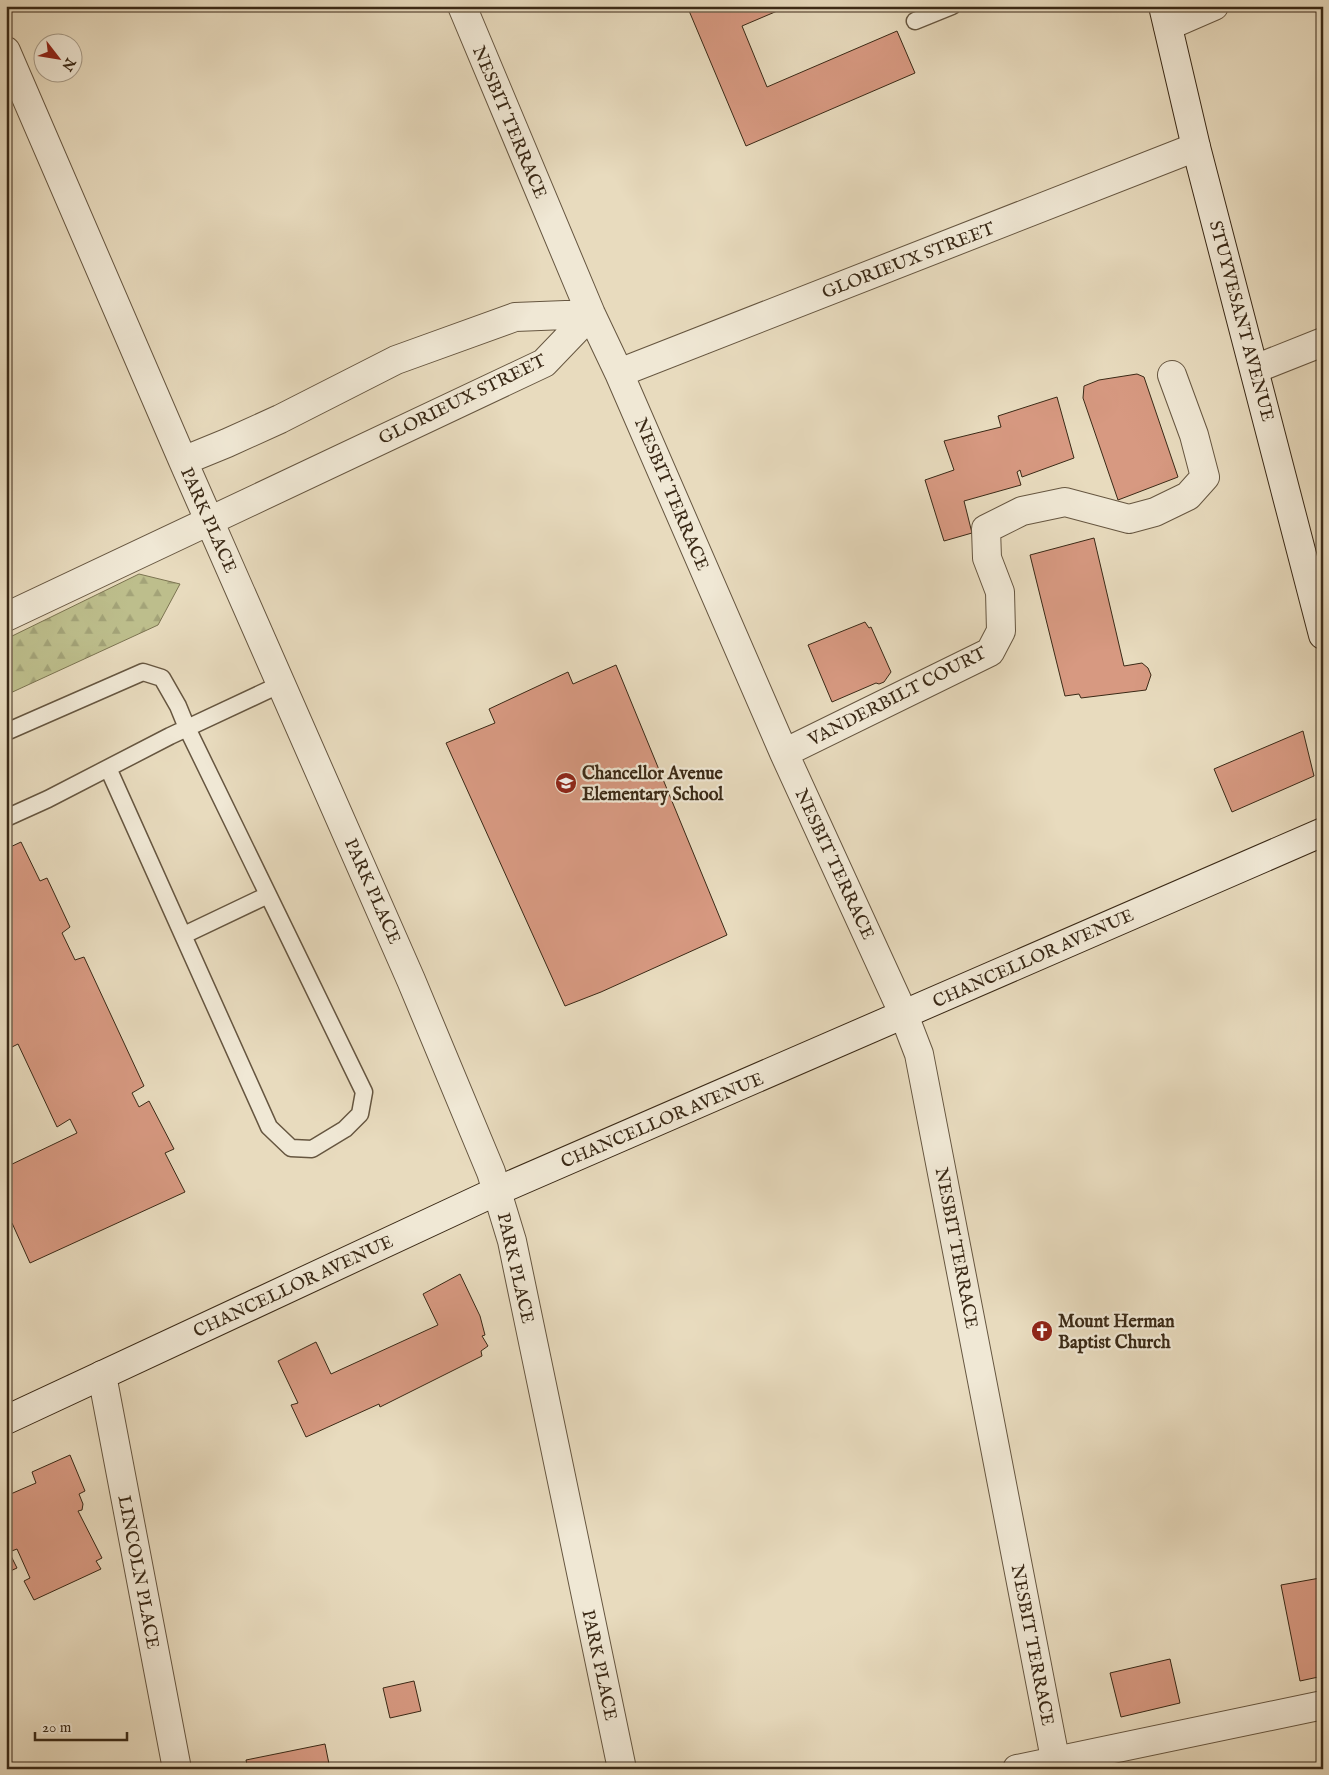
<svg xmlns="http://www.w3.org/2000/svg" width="1329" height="1775" font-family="'IM FELL English',serif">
<defs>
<pattern id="forest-firs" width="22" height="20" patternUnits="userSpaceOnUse" patternTransform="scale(1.25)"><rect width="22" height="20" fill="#bdbe8c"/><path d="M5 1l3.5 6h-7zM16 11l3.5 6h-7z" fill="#a3a378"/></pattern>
</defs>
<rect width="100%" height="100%" fill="#e8dbbe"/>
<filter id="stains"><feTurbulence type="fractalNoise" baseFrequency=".004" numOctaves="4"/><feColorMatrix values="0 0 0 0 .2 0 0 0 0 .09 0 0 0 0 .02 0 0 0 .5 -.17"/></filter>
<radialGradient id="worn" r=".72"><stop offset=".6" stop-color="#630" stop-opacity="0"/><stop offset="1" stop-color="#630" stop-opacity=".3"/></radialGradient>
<path fill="url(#forest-firs)" stroke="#7c7451" d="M 139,574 L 180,584 L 158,625 L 6,695 L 6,639 Z"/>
<path fill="#d79981" stroke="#3a2916" d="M 687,6 L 789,6 L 742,26 L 767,87 L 897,31 L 915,73 L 746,146 Z
M 1137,374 L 1144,377 L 1178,477 L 1118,500 L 1083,398 L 1084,386 L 1099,380 Z
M 1057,397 L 1074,458 L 1022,477 L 1020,470 L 1017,472 L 1021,485 L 964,501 L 972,533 L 944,541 L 925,480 L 954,470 L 944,441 L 1001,427 L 998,416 Z
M 1094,538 L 1124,666 L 1142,663 L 1148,668 L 1151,675 L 1146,690 L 1081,698 L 1079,694 L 1065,696 L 1030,555 Z
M 865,622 L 869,628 L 871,627 L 891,672 L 884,682 L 879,684 L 876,683 L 832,702 L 808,645 Z
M 616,665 L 727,935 L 601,992 L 565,1006 L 446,743 L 495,723 L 489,709 L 568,672 L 573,684 Z
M 1303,731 L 1314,776 L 1232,812 L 1214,769 Z
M 21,842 L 40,881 L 47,878 L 70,927 L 62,933 L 75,960 L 84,957 L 144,1086 L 132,1093 L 139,1107 L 149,1101 L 174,1149 L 165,1153 L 185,1192 L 30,1263 L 12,1223 L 6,1225 L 6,1167 L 77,1133 L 70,1119 L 57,1127 L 18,1044 L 6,1050 L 6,991 L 9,990 L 6,983 L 6,849 Z
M 460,1274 L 480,1316 L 485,1335 L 482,1336 L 488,1346 L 481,1351 L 482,1356 L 380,1407 L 379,1404 L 306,1437 L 291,1405 L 298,1403 L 278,1361 L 316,1342 L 331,1374 L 438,1325 L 423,1294 Z
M 70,1455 L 85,1491 L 79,1494 L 83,1504 L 82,1510 L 78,1511 L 102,1558 L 96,1561 L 101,1569 L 34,1600 L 24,1581 L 30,1578 L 17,1549 L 9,1552 L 17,1568 L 6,1573 L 6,1496 L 36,1483 L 32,1472 Z
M 1320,1578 L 1321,1588 L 1323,1588 L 1323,1676 L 1300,1681 L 1281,1585 Z
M 1170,1659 L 1180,1703 L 1121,1717 L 1110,1673 Z
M 414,1681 L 421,1711 L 390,1718 L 383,1688 Z
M 325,1744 L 330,1769 L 248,1769 L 246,1760 Z"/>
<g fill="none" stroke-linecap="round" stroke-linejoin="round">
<g stroke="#665640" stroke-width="19">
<path id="lane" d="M 915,21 L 952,6
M 6,732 L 143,672 L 162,678 L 178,706 L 187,728 L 364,1092 L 360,1114 L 345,1129 L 312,1149 L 291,1148 L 269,1127 L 108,768
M 6,818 L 48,799 L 170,736 L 281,684
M 184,935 L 268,895"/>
</g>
<g stroke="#665640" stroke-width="30">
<path id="street" d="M 462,6 L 591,314 L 619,373 L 784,753 L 904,1015 L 919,1054 L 1057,1769
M 1168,26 L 1214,6
M 6,51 L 183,461 L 411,980 L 491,1172 L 512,1241 L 622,1769
M 1255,369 L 1323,342
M 619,373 L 1196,147
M 183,461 L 227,443 L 280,419 L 396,360 L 515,317 L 591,314
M 6,617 L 544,363 L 591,314
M 784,753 L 990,652 L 1001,631 L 1000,592 L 987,558 L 986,529 L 1022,511 L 1065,502 L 1129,519 L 1155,512 L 1188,496 L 1205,477 L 1194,435 L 1172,375
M 102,1375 L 177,1769
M 1017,1769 L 1323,1705"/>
</g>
<g stroke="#3a2916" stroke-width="30">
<path id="secondary" d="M 1163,6 L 1196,147 L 1323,635
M 6,1420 L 497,1191 L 1323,832"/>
</g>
<use href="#lane" stroke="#f0e8d5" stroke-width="16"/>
<use href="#street" stroke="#f0e8d5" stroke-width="28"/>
<use href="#secondary" stroke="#f0e8d5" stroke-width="28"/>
</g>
<defs>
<g id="school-disc" transform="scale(1.125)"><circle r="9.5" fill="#8f2418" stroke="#f0e8d5"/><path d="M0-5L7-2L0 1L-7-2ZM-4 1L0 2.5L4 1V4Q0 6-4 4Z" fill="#fff"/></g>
<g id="church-disc" transform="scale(1.125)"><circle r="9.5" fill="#8f2418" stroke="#f0e8d5"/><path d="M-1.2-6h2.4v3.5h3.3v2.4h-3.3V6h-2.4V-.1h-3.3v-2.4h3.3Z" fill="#fff"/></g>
</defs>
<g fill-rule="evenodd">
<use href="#school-disc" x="566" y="783"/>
<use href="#church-disc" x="1042" y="1331"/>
</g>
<g text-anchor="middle" stroke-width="4.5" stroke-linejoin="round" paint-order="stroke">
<g font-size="18" fill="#3a2916" stroke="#f0e8d5">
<text transform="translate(510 122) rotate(67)" y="6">NESBIT TERRACE</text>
<text transform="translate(908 260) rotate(-21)" y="6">GLORIEUX STREET</text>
<text transform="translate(1242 321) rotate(75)" y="6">STUYVESANT AVENUE</text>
<text transform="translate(462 399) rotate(-26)" y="6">GLORIEUX STREET</text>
<text transform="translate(672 494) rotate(67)" y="6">NESBIT TERRACE</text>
<text transform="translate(209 520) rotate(66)" y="6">PARK PLACE</text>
<text transform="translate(897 696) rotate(-27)" y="6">VANDERBILT COURT</text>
<text transform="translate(835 864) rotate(65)" y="6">NESBIT TERRACE</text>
<text transform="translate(373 891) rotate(66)" y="6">PARK PLACE</text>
<text transform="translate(1033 958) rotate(-24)" y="6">CHANCELLOR AVENUE</text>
<text transform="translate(662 1120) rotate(-23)" y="6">CHANCELLOR AVENUE</text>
<text transform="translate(957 1248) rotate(79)" y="6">NESBIT TERRACE</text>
<text transform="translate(516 1268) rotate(77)" y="6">PARK PLACE</text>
<text transform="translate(293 1286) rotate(-25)" y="6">CHANCELLOR AVENUE</text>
<text transform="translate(139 1572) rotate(79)" y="6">LINCOLN PLACE</text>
<text transform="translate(1033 1645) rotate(79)" y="6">NESBIT TERRACE</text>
<text transform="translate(600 1665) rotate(78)" y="6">PARK PLACE</text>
</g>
<g font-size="18" font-weight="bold" fill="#3a2916" stroke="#f0e8d5" text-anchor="start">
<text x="582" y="779">Chancellor Avenue<tspan x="582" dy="21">Elementary School</tspan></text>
<text x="1058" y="1327">Mount Herman<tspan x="1058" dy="21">Baptist Church</tspan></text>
</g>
</g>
<rect width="1329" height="1775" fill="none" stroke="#e8dbbe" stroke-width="25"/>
<rect x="8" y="8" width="1314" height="1760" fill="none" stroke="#3a2916" stroke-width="2.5"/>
<rect x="12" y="12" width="1304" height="1750" fill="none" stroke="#3a2916"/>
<g transform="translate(58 58) rotate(121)"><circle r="24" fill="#f0e8d5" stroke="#a79c89"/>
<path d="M0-4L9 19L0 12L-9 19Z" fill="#8f2418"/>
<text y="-8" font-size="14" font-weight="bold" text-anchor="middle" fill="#3a2916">N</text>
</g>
<path d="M35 1732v8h92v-8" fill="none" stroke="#3a2916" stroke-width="2.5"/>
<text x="42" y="1732" font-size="15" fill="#3a2916" stroke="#f0e8d5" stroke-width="4" paint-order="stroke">20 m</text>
<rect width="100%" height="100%" filter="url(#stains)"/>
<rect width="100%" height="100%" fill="url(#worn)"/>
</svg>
